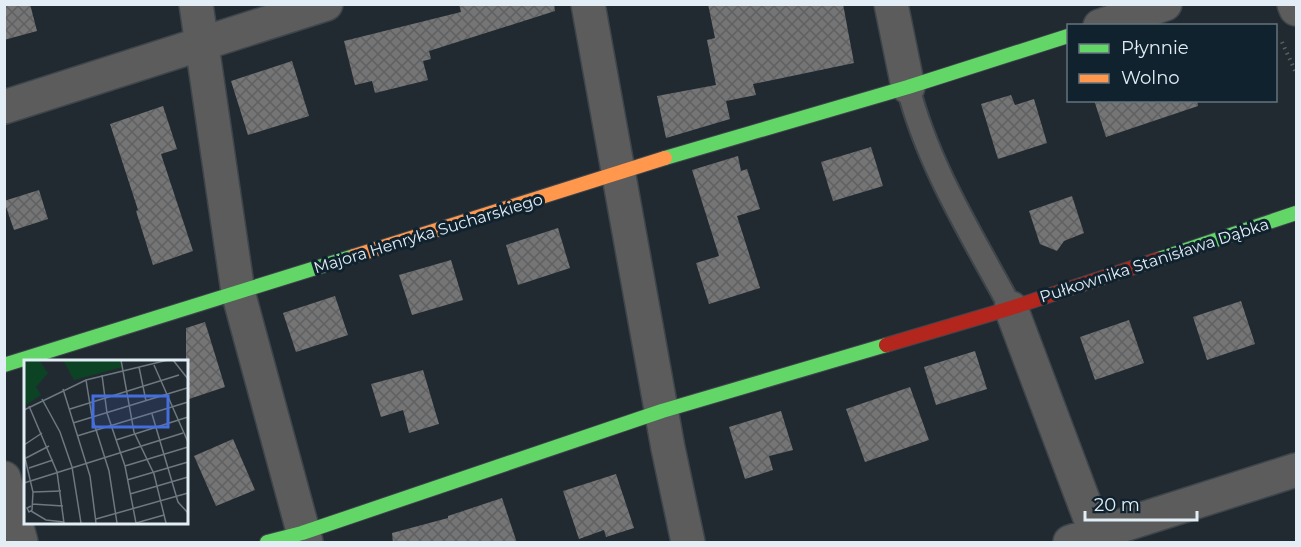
<svg xmlns="http://www.w3.org/2000/svg" width="1301" height="547" font-family="Montserrat,sans-serif">
<defs>
<pattern id="building-cross-hatch" width="8" height="8" patternUnits="userSpaceOnUse" patternTransform="scale(1.5)"><rect width="8" height="8" fill="#757575"/><path d="M0 0l8 8M0 8l8-8" fill="none" stroke="#5f6062"/></pattern>
</defs>
<rect width="100%" height="100%" fill="#212a31"/>
<path fill="url(#building-cross-hatch)" d="M 4,4 L 30,4 L 37,31 L 4,40 Z
M 459,4 L 554,4 L 555,11 L 429,51 L 431,59 L 423,61 L 428,80 L 375,93 L 372,81 L 355,85 L 344,41 L 461,12 Z
M 708,4 L 843,4 L 854,63 L 753,84 L 756,95 L 726,101 L 730,119 L 666,138 L 657,96 L 716,85 L 707,40 L 715,38 Z
M 292,61 L 309,116 L 248,135 L 231,81 Z
M 1011,95 L 1015,105 L 1034,99 L 1047,143 L 998,159 L 981,104 Z
M 1094,100 L 1197,100 L 1198,106 L 1106,137 Z
M 163,106 L 177,149 L 161,154 L 193,251 L 153,265 L 136,211 L 138,210 L 110,124 Z
M 871,147 L 883,186 L 833,201 L 821,162 Z
M 738,156 L 741,171 L 747,169 L 760,209 L 737,216 L 760,288 L 709,304 L 696,263 L 719,256 L 692,170 Z
M 39,190 L 48,219 L 14,230 L 4,201 Z
M 1072,196 L 1084,233 L 1064,241 L 1057,251 L 1040,244 L 1029,211 Z
M 558,228 L 570,268 L 518,285 L 506,245 Z
M 451,260 L 463,300 L 412,315 L 399,275 Z
M 335,296 L 348,335 L 296,352 L 283,313 Z
M 1241,301 L 1255,344 L 1207,360 L 1193,317 Z
M 1129,320 L 1144,363 L 1095,380 L 1080,337 Z
M 205,322 L 225,387 L 186,400 L 186,328 Z
M 975,351 L 987,389 L 936,405 L 924,367 Z
M 423,370 L 439,424 L 409,433 L 403,410 L 381,417 L 371,384 Z
M 910,387 L 929,440 L 865,462 L 846,409 Z
M 781,411 L 793,450 L 769,456 L 773,470 L 745,479 L 729,427 Z
M 233,439 L 255,490 L 216,506 L 194,456 Z
M 616,474 L 634,528 L 606,537 L 604,530 L 579,539 L 563,491 Z
M 502,498 L 517,543 L 393,543 L 392,533 L 448,518 L 448,516 Z"/>
<g fill="none" stroke-linecap="round" stroke-linejoin="round">
<g stroke="#3e454b" stroke-width="26">
<path id="lane" d="M 908,87 C 928,166 973,237 1011,308"/>
</g>
<g stroke="#3e454b" stroke-width="36">
<path id="street" d="M 196,4 L 238,292 L 306,542
M 588,4 L 668,448 L 688,542
M 891,4 L 908,87
M 1294,4 L 1296,9
M 1100,26 L 1165,4
M 4,107 L 326,4
M 1011,308 L 1099,542
M 4,478 L 21,542
M 1070,542 L 1296,470"/>
</g>
<g stroke="#3e454b" stroke-width="16">
<path id="fast" d="M 665,158 L 908,87 L 1068,36
M 1159,259 L 1296,213
M 4,365 L 354,256
M 267,542 L 302,533 L 662,411 L 886,345"/>
</g>
<g stroke="#3e454b" stroke-width="16">
<path id="slow" d="M 354,256 L 665,158"/>
</g>
<g stroke="#3e454b" stroke-width="16">
<path id="jam" d="M 886,345 L 1011,308 L 1159,259"/>
</g>
<path stroke="#5a5d5d" stroke-width="4" stroke-dasharray="1.5 4.5" stroke-linecap="butt" d="M 1282,42 L 1296,73"/>
<use href="#lane" stroke="#5b5c5b" stroke-width="22"/>
<use href="#street" stroke="#5b5c5b" stroke-width="33"/>
<use href="#fast" stroke="#63d668" stroke-width="14"/>
<use href="#slow" stroke="#ff974d" stroke-width="14"/>
<use href="#jam" stroke="#b3261e" stroke-width="14"/>
</g>
<g text-anchor="middle" stroke-width="6" stroke-linejoin="round" paint-order="stroke">
<g font-size="16" fill="#e2edf6" stroke="#10222e">
<text transform="translate(428 233) rotate(-17)" y="6">Majora Henryka Sucharskiego</text>
<text transform="translate(1154 260) rotate(-18)" y="6">Pułkownika Stanisława Dąbka</text>
</g>
</g>
<g transform="translate(24 360)">
<rect width="164" height="164" fill="#212a31"/>
<path d="M 39,0 L 96,0 L 98,7 L 50,20 Z" fill="#0d4325"/>
<path d="M 0,0 L 15,0 L 24,13 L 12,27 L 17,35 L 0,46 Z" fill="#0d4325"/>
<path fill="none" stroke="#6e7880" stroke-width="1.5" d="M 97,0 L 110,72 L 130,114 L 142,163M 149,0 L 164,19M 130,5 L 164,82M 115,7 L 122,41M 78,15 L 83,53 L 101,106 L 112,163M 62,20 L 68,57 L 85,111 L 93,163M 39,29 L 66,116 L 72,163M 18,39 L 36,72 L 48,107 L 57,163M 5,46 L 33,112 L 40,163M 46,49 L 155,15M 0,50 L 62,20 L 144,0M 128,54 L 154,142 L 164,153M 49,63 L 163,28M 53,76 L 164,42M 92,80 L 164,57M 0,85 L 18,73M 0,94 L 9,132 L 8,150 L 5,152 L 3,148 L 7,146M 2,98 L 25,86M 101,106 L 164,87M 5,108 L 29,100M 103,120 L 164,102M 0,123 L 159,73M 9,132 L 37,131M 106,134 L 164,117M 8,144 L 39,146M 7,151 L 22,160 L 40,162M 72,159 L 164,133M 112,163 L 140,155"/>
<path fill="#446ede" fill-opacity="0.15" stroke="#446ede" stroke-width="3" d="M 69,36 L 144,36 L 144,67 L 69,67 Z"/>
<rect width="164" height="164" fill="none" stroke="#e2edf6" stroke-width="3"/>
</g>
<rect width="1301" height="547" fill="none" stroke="#e2edf6" stroke-width="12"/>
<rect x="1067" y="24" width="210" height="78" fill="#10222e" stroke="#64737e" stroke-width="1.5"/>
<rect x="1079" y="44" width="30" height="9" fill="#63d668" stroke="#64737e" stroke-width="1.5"/>
<text x="1121" y="54" font-size="18" fill="#e2edf6">Płynnie</text>
<rect x="1079" y="74" width="30" height="9" fill="#ff974d" stroke="#64737e" stroke-width="1.5"/>
<text x="1121" y="84" font-size="18" fill="#e2edf6">Wolno</text>
<path d="M1085 511v9h112v-9" fill="none" stroke="#e2edf6" stroke-width="3"/>
<text x="1094" y="511" font-size="18" fill="#e2edf6" stroke="#10222e" stroke-width="4.5" paint-order="stroke">20 m</text>
</svg>
